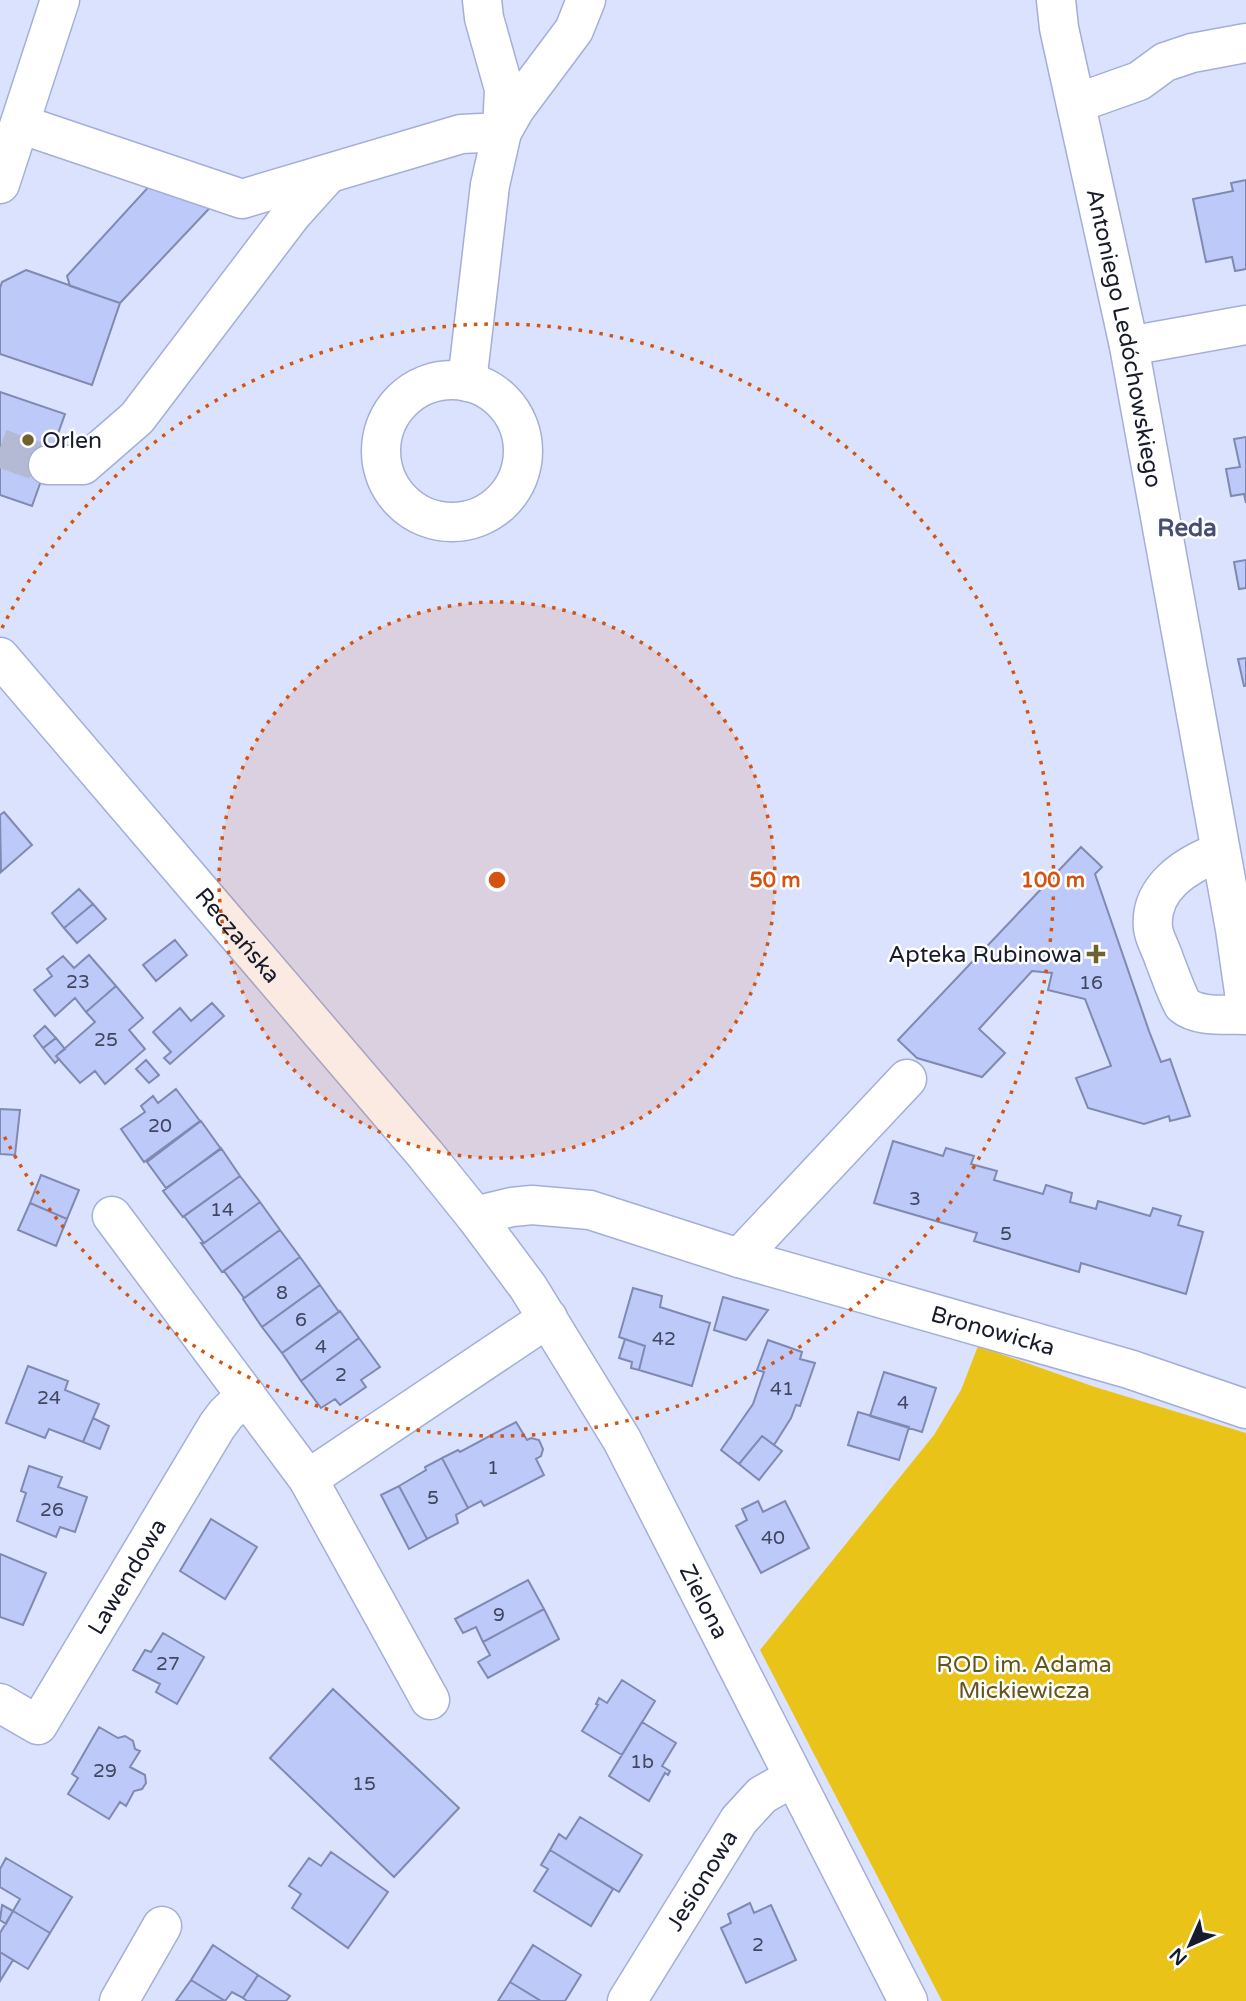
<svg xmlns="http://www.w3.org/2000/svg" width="1246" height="2001" font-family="'Varela Round',sans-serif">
<rect width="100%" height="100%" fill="#dbe2fd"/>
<path fill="#eac319" d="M 978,1346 L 1095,1387 L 1246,1433 L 1246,2001 L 942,2001 L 760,1650 L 934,1435 L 961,1390 Z"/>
<path fill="#bdc9f8" stroke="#7f89b1" stroke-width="2" d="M 174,159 L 221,196 L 120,303 L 70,286 L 67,276 Z
M 1246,180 L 1246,269 L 1235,271 L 1232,257 L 1206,262 L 1193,199 L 1233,191 L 1231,183 Z
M 26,270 L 120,303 L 92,385 L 0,354 L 0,288 L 2,282 Z
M 0,392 L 65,414 L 32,506 L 0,495 Z
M 1246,437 L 1246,503 L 1244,494 L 1231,496 L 1226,469 L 1240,467 L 1234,439 Z
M 1246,560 L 1246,588 L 1239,589 L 1234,562 Z
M 1246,658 L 1246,686 L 1244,686 L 1238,659 Z
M 4,812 L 32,845 L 1,872 L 0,815 Z
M 1081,847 L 1102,867 L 1095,874 L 1149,1031 L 1161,1062 L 1170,1059 L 1190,1116 L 1170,1121 L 1169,1116 L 1144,1124 L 1088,1108 L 1076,1078 L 1111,1066 L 1085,999 L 1048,990 L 1052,973 L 1032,971 L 979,1029 L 1005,1053 L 982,1077 L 917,1058 L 898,1040 Z
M 79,889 L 93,904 L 64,928 L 52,913 Z
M 93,904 L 106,919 L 77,943 L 64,928 Z
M 175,940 L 187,955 L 156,981 L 143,965 Z
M 89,955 L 116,986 L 86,1012 L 75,998 L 55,1016 L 34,990 L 52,976 L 47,969 L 63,956 L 74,968 Z
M 116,986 L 143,1018 L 129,1030 L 145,1049 L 105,1084 L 95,1071 L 80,1083 L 56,1056 L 95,1022 L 86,1012 Z
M 212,1003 L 224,1016 L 170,1064 L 164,1058 L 171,1052 L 153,1032 L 180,1008 L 191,1021 Z
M 45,1026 L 56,1038 L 43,1048 L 34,1036 Z
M 56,1038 L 65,1049 L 56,1056 L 59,1059 L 55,1063 L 43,1048 Z
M 146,1060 L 159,1075 L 149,1083 L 136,1069 Z
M 176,1089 L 200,1121 L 144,1162 L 121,1129 L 145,1112 L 141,1106 L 153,1096 L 158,1103 Z
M 0,1109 L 20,1110 L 15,1155 L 0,1154 Z
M 201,1121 L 221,1149 L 166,1188 L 147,1162 Z
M 893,1141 L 943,1156 L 946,1148 L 974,1156 L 971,1164 L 997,1171 L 994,1180 L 1043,1194 L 1046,1185 L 1072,1193 L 1070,1202 L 1096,1209 L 1098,1201 L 1150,1216 L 1153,1208 L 1181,1216 L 1178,1225 L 1203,1232 L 1186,1294 L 1081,1263 L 1079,1272 L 974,1241 L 977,1233 L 874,1203 Z
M 221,1148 L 240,1176 L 183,1217 L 163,1191 Z
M 41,1175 L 79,1190 L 67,1219 L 30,1203 Z
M 240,1176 L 260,1202 L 204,1243 L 184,1216 Z
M 260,1202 L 280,1230 L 222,1272 L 201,1243 L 204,1243 Z
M 30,1203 L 67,1219 L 56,1246 L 18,1230 Z
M 280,1230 L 300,1257 L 244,1298 L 224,1271 Z
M 300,1257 L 320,1285 L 262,1327 L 243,1299 Z
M 320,1285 L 339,1312 L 282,1353 L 262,1327 Z
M 633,1288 L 662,1296 L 660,1307 L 710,1323 L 692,1386 L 639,1370 L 645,1346 L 619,1337 Z
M 723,1297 L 768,1310 L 746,1340 L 714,1330 Z
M 340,1311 L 359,1338 L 301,1381 L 282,1353 Z
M 359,1338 L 380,1367 L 361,1380 L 366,1387 L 340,1405 L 335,1399 L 321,1408 L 301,1381 Z
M 625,1339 L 645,1346 L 639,1370 L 631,1368 L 632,1362 L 619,1358 Z
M 768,1340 L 802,1352 L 800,1359 L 815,1363 L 800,1406 L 796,1405 L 791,1418 L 774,1445 L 762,1436 L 739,1464 L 721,1450 L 753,1404 L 764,1372 L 757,1370 Z
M 28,1366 L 68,1381 L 65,1390 L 99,1404 L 83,1442 L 49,1429 L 45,1438 L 6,1423 Z
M 884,1372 L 936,1388 L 922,1432 L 870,1416 Z
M 858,1412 L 909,1427 L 899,1460 L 848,1445 Z
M 93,1418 L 109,1426 L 100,1449 L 83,1442 Z
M 516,1422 L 527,1440 L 531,1438 L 539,1440 L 543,1449 L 541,1456 L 536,1459 L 544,1475 L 484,1506 L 481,1501 L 468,1508 L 442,1458 L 458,1450 L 460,1452 Z
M 762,1436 L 782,1451 L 759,1480 L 739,1464 Z
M 442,1458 L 468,1508 L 456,1515 L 458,1523 L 427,1539 L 399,1486 L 426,1470 L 425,1467 Z
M 29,1466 L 62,1477 L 58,1487 L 87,1497 L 75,1532 L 60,1527 L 56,1537 L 17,1521 L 26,1493 L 21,1491 Z
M 399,1486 L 427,1539 L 409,1549 L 381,1495 Z
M 758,1501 L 763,1512 L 785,1501 L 809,1548 L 761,1573 L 736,1526 L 747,1520 L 742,1509 Z
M 211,1519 L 257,1547 L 225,1599 L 180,1571 Z
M 0,1554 L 46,1573 L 23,1625 L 0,1617 Z
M 528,1580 L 544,1609 L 483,1642 L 476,1627 L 463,1633 L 455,1619 Z
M 544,1609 L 559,1639 L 488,1678 L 478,1662 L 490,1655 L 483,1642 Z
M 163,1633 L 204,1657 L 177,1704 L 156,1692 L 160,1684 L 133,1670 L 145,1650 L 151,1652 Z
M 622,1680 L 655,1701 L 622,1755 L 582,1731 L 598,1705 L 596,1704 L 599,1698 L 607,1703 Z
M 333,1689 L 459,1808 L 394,1877 L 270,1758 Z
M 642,1722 L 676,1743 L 662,1766 L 670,1771 L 668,1775 L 665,1773 L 649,1801 L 609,1776 Z
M 99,1727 L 118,1738 L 125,1736 L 133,1741 L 135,1749 L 140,1751 L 130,1767 L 145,1775 L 146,1783 L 142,1789 L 134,1791 L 126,1806 L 120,1802 L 109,1819 L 68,1794 L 78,1778 L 72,1774 Z
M 580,1817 L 642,1855 L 619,1892 L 550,1850 L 559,1834 L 566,1839 Z
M 550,1850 L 613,1889 L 591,1926 L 534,1891 L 548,1869 L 541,1865 Z
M 331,1852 L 388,1892 L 348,1948 L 292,1908 L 301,1894 L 289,1886 L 309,1858 L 321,1866 Z
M 6,1858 L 72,1897 L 50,1933 L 13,1911 L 20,1899 L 0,1887 L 0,1869 Z
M 750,1903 L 754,1913 L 771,1905 L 796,1960 L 746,1983 L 721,1928 L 731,1923 L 728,1914 Z
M 2,1905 L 13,1911 L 6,1924 L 0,1920 Z
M 13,1911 L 50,1933 L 28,1969 L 0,1952 L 0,1933 Z
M 213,1945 L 258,1975 L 243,1998 L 232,1992 L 225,2001 L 191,1980 Z
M 533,1945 L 581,1975 L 565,2001 L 541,2001 L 510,1982 Z
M 0,1952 L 13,1960 L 0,1981 Z
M 258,1975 L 290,1996 L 286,2001 L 247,2001 L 243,1998 Z
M 191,1980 L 225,2001 L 176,2001 Z
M 510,1982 L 541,2001 L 498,2001 Z"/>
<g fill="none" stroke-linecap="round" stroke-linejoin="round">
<path stroke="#b4bad3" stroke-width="38" stroke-dasharray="38 19" stroke-linecap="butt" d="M 0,448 L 48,465"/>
<g stroke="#a4afd9" stroke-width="41">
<g id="minor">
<path id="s1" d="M 1056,0 L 1059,28 L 1129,346 L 1235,929 L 1246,1006"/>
<path d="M 1077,103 L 1139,81 L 1165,62 L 1192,53 L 1246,43"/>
<path d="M 20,124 L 242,199 L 461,134 L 502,132"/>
<path d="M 503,130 L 515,109 L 574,30 L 586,0"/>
<path d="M 0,184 L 60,0"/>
<path d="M 1129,346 L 1246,325"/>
<circle cx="452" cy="451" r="71"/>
<path d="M 467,382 L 490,185 L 502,132 L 504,89 L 484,18 L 482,0"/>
<path d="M 48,465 L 83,465 L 137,418 L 292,214 L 328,174"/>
<path id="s2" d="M 0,657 L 425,1154 L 475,1216 L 528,1287 L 622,1440 L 908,2001"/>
<path d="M 1220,852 C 1188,864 1149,887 1153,928 C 1154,938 1161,949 1164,959 C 1170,974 1175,990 1183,1005 C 1199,1018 1226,1014 1246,1015"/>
<path d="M 112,1216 L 308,1479 L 430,1700"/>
<path id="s3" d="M 475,1216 L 512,1207 L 532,1205 L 590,1210 L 739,1258 L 1129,1369 L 1246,1409"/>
<path d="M 739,1258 L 907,1079"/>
<path d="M 308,1479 L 548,1318"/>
<path id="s4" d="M 0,1703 L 38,1725 L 217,1426 L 226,1414 L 246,1395"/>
<path d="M 119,2001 L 162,1926"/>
<path id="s5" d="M 627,2001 L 739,1820 L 762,1795 L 792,1778"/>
</g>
</g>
<use href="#minor" stroke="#fff" stroke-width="38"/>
</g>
<circle cx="497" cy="880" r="278" fill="#d3530f" fill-opacity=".12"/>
<g fill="none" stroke="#d3530f" stroke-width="3.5" stroke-dasharray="3.5 7">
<circle cx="497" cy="880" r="278"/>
<path d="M2 628A556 556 0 1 1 2 1132"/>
</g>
<g fill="#70622f" stroke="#fff" stroke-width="2.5">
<circle cx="28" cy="440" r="7"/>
<path d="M1092.5 943.5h7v7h7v7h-7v7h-7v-7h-7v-7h7z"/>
</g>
<g text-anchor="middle" stroke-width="5" stroke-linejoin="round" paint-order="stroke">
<g font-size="19" fill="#41465e">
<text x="78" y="988">23</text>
<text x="1091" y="989">16</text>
<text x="106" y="1046">25</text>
<text x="160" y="1132">20</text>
<text x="915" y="1205">3</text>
<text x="222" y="1216">14</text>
<text x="1006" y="1240">5</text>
<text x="282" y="1299">8</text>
<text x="301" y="1326">6</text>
<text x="664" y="1345">42</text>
<text x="321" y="1353">4</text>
<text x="341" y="1381">2</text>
<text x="782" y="1395">41</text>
<text x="49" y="1404">24</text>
<text x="903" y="1409">4</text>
<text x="493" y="1474">1</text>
<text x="433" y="1504">5</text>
<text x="52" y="1516">26</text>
<text x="773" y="1544">40</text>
<text x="499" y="1621">9</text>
<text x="168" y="1670">27</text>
<text x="642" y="1768">1b</text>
<text x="105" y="1777">29</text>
<text x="364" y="1790">15</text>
<text x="758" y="1951">2</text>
</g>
<g font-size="23" fill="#181b2b" stroke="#fff">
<text dy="8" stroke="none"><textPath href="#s1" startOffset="345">Antoniego Ledóchowskiego</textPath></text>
<text dy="8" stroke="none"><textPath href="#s2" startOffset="366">Reczańska</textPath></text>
<text dy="8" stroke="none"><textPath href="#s3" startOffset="537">Bronowicka</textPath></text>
<text dy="8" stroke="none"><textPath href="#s4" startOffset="217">Lawendowa</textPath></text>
<text dy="8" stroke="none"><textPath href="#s2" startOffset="1183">Zielona</textPath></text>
<text dy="8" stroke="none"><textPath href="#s5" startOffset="142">Jesionowa</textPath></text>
</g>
<g font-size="23" fill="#181b2b" stroke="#fff" text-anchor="start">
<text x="42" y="448">Orlen</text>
<text x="1082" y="962" text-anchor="end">Apteka Rubinowa</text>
</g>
<g font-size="23" fill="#635419" stroke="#fff">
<text x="1024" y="1672">ROD im. Adama<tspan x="1024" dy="26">Mickiewicza</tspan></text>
</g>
<g font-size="24" font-weight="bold" fill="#464e73" stroke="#fff">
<text x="1187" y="536">Reda</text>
</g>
</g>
<circle cx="497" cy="880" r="10" fill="#d3530f" stroke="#fff" stroke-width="3.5"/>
<g font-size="21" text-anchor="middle" font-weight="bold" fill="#d3530f" stroke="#fff" stroke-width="5" stroke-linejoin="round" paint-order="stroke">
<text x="775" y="887">50 m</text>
<text x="1053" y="887">100 m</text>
</g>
<g transform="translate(1190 1945) rotate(225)" stroke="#ffffff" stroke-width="5" paint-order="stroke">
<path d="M0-5L12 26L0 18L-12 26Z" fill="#181b2b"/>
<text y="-10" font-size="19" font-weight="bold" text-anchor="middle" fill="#181b2b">N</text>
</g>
</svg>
